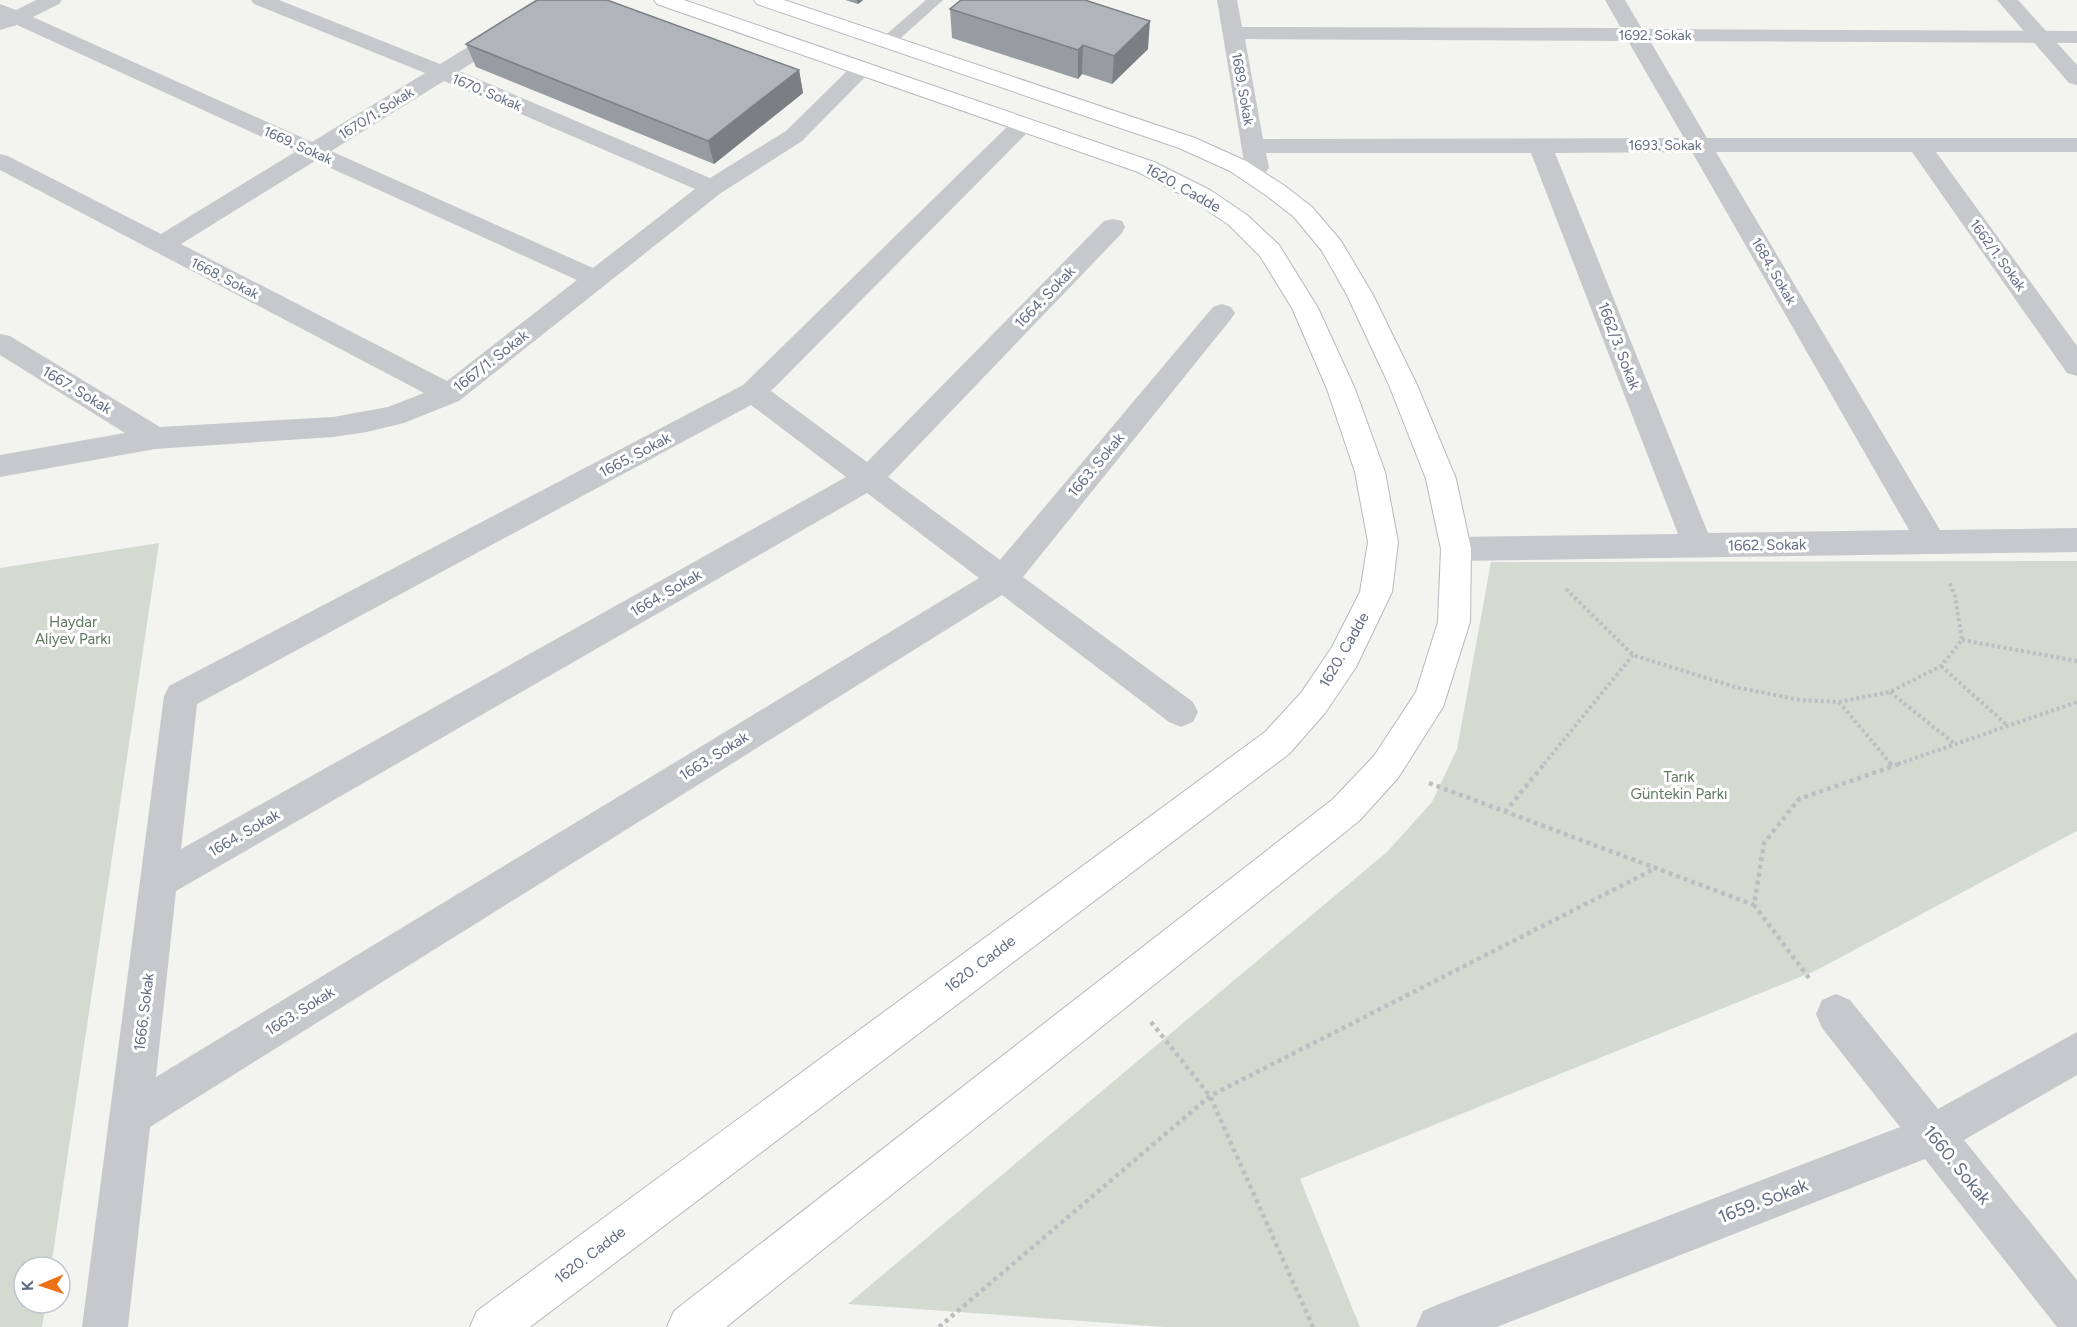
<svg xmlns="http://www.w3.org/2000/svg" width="2077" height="1327" font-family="Figtree,sans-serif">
<rect width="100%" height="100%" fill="#f3f4ef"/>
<path fill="#d3dbd0" d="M 159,543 L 51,1267 L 24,1267 L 24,1303 L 46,1303 L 42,1327 L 0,1327 L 0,568 Z
M 2077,561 L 2077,831 L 1815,971 L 1300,1179 L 1360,1327 L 1164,1327 L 848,1304 L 1387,852 L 1432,802 L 1457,749 L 1491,562 Z"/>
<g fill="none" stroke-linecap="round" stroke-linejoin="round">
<g stroke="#b5b9bf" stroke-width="2">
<path id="secondary" d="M 654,0 L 684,0 L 1154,162 L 1210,190 L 1247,215 L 1279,245 L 1318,308 L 1355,389 L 1385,472 L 1398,542 L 1392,592 L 1356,667 L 1325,713 L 1289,754 L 530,1327 L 470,1327 L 477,1311 L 1265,732 L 1301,693 L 1332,647 L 1360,592 L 1368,542 L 1355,472 L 1327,389 L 1292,308 L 1260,256 L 1229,225 L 1192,200 L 1138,172 L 657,4 Z
M 754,0 L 784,0 L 1195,138 L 1246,161 L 1285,186 L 1312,207 L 1341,241 L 1373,295 L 1417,385 L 1456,479 L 1471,549 L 1470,622 L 1443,707 L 1398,778 L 1359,821 L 726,1327 L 667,1327 L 674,1311 L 1333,799 L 1374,756 L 1416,692 L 1438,622 L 1441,549 L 1426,479 L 1389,385 L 1347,295 L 1322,251 L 1294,217 L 1267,196 L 1230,171 L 1179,148 L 757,4 Z"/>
</g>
<path stroke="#bdbec1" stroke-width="4" stroke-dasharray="3 3" stroke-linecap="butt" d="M 1566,589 L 1633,655 L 1735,687 L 1800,700 L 1839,702 L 1890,692 L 1941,666 L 1962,640 L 1955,596 L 1949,582
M 1962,640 L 2077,661
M 1941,666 L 2008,726
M 1890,692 L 1955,744
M 1839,702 L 1891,764
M 1544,764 L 1633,655
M 1898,764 L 2077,702"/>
<path stroke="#bdbec1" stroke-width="4.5" stroke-dasharray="4 4" stroke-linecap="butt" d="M 1889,763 L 1892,766
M 1429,783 L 1754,905
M 1505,812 L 1545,763
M 1809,978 L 1754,905 L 1764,843 L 1799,799 L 1902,763
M 1151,1022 L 1210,1096 L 1313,1327
M 939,1327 L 1210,1096 L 1656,868"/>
<path fill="#c6c8cc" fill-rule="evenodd" d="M 926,0 L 943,0 L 893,45 L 881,45 L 879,42 L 881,39 Z"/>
<path fill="#c6c8cc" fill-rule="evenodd" d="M 36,0 L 62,0 L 59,4 L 33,17 L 312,142 L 425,73 L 254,4 L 251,0 L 279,0 L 440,64 L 545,0 L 569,0 L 566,4 L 459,71 L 710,178 L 786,131 L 854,64 L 862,62 L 870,64 L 873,69 L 802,141 L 721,193 L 459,401 L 404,423 L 367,432 L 333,437 L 155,449 L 0,477 L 0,455 L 125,433 L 0,355 L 0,334 L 10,336 L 160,427 L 333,417 L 388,407 L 424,393 L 0,170 L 0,154 L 8,156 L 161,234 L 295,152 L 17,25 L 0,30 L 0,4 L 16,10 ZM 444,81 L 695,189 L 593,268 L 331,151 ZM 315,161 L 577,280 L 447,381 L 181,244 Z
M 1217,0 L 1237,0 L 1242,27 L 1621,28 L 1605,0 L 1625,0 L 1642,29 L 2077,31 L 2077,43 L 1650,41 L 1707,138 L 2077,138 L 2077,152 L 1936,152 L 2077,346 L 2077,376 L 2067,373 L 1912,152 L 1716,152 L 1940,530 L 2077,528 L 2077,552 L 1456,561 L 1445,558 L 1441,549 L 1445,540 L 1456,537 L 1678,534 L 1531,153 L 1266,153 L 1269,168 L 1265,173 L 1257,175 L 1249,173 L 1245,168 ZM 1245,39 L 1628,41 L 1684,138 L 1263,139 ZM 1692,152 L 1909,530 L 1708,533 L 1555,153 Z
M 1023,117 L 1031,119 L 1034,124 L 1031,129 L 771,391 L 867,462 L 1104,221 L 1113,219 L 1122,221 L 1125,227 L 1122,233 L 888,477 L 1000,560 L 1213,307 L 1222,304 L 1231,307 L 1235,313 L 1231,319 L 1023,577 L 1193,702 L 1198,712 L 1193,722 L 1181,727 L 1169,722 L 1002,595 L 150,1127 L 128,1327 L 82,1327 L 164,696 L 169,686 L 743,385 L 1015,119 ZM 751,405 L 846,477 L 181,849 L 197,704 ZM 867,493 L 979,578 L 156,1077 L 176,891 Z
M 1836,994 L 1850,1000 L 1938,1109 L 2077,1032 L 2077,1075 L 1964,1140 L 2077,1280 L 2077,1327 L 2057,1327 L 1925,1159 L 1497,1327 L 1416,1327 L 1423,1311 L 1439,1304 L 1900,1127 L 1822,1028 L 1816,1014 L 1822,1000 Z"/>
<path fill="#c6c8cc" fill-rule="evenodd" d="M 1997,0 L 2018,0 L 2077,65 L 2077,85 L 2069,83 Z"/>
<use href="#secondary" fill="#fff" fill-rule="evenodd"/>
</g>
<path fill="#979ca2" d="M 845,0 L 863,0 L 858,4 Z
M 950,9 L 1148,49 L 1112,84 L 1082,74 L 1078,79 L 952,38 Z
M 466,44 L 799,70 L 803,93 L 714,164 L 476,67 Z"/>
<path fill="#7b7f84" d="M 857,0 L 863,0 L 858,4 Z
M 1150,21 L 1148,49 L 1112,84 L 1114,56 Z
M 1083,45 L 1082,74 L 1078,79 L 1078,50 Z
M 799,70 L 803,93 L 714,164 L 708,141 Z"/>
<path fill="#b0b5bc" stroke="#7b7f84" stroke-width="1.5" d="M 537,0 L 607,0 L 799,70 L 708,141 L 466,44 Z
M 961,0 L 1085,0 L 1150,21 L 1114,56 L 1083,45 L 1078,50 L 950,9 Z"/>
<g text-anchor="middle" stroke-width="6" stroke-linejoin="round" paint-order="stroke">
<g font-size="14" fill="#616d83" stroke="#fff">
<text x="1655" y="40">1692. Sokak</text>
<text transform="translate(1243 89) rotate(80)" y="5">1689. Sokak</text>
<text transform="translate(487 92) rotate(23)" y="5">1670. Sokak</text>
<text transform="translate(376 113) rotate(-32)" y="5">1670/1. Sokak</text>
<text transform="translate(298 145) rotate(24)" y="5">1669. Sokak</text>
<text x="1665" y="150">1693. Sokak</text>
<text transform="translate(1998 255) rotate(54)" y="5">1662/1. Sokak</text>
<text transform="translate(1774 271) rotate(60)" y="5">1684. Sokak</text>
<text transform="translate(225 278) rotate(27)" y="5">1668. Sokak</text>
</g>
<g font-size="15" fill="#616d83" stroke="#fff">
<text transform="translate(1183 188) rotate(29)" y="5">1620. Cadde</text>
<text transform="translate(1045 297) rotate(-46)" y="5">1664. Sokak</text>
<text transform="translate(1619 346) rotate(69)" y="5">1662/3. Sokak</text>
<text transform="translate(491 361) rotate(-38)" y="5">1667/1. Sokak</text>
<text transform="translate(77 390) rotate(31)" y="5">1667. Sokak</text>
<text transform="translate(635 455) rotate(-28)" y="5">1665. Sokak</text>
<text transform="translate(1096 465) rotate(-50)" y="5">1663. Sokak</text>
<text transform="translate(1767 545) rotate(-1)" y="5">1662. Sokak</text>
<text transform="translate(666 593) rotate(-30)" y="5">1664. Sokak</text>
<text transform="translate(1344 650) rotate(-60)" y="5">1620. Cadde</text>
<text transform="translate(714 756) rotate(-32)" y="5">1663. Sokak</text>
<text transform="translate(244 833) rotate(-30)" y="5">1664. Sokak</text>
<text transform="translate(980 964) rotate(-37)" y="5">1620. Cadde</text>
<text transform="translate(300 1011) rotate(-32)" y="5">1663. Sokak</text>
<text transform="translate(144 1012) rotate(-83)" y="5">1666. Sokak</text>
<text transform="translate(590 1255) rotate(-37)" y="5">1620. Cadde</text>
</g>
<g font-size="15" fill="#617960" stroke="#fff">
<text x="73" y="627">Haydar<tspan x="73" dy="17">Aliyev Parkı</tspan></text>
<text x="1679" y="782">Tarık<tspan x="1679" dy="17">Güntekin Parkı</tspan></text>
</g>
<g font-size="18" fill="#616d83" stroke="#fff">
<text transform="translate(1957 1165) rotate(51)" y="6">1660. Sokak</text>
<text transform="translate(1763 1201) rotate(-21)" y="6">1659. Sokak</text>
</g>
</g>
<g transform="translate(42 1285) rotate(268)"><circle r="28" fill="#ffffff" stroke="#c0c5cd" stroke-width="1.5"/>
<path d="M0-4.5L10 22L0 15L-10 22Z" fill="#ed7116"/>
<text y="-9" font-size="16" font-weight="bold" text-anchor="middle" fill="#616d83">K</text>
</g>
</svg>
